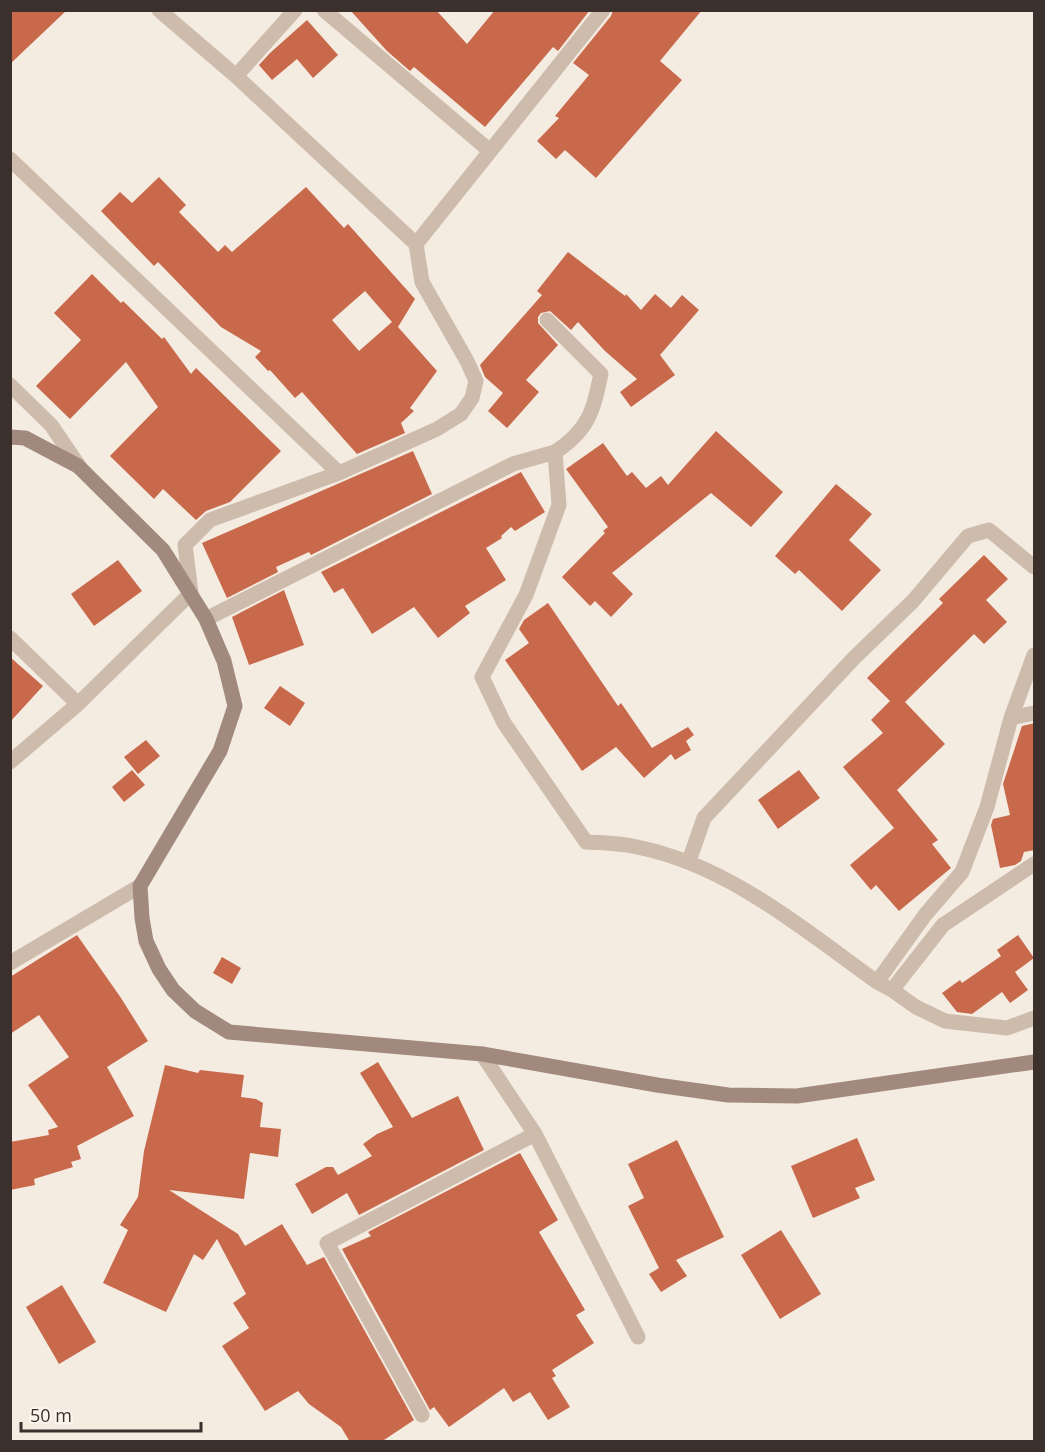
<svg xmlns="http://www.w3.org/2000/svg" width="1045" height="1452" font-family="'Open Sans',sans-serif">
<rect width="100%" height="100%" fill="#f4ebe1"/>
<path fill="#c8694b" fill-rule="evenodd" d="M 10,10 L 67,10 L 10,64 Z
M 350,10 L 436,10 L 467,44 L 495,10 L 590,10 L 558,51 L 553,47 L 485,127 L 414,67 L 410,71 L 387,51 Z
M 613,10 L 702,10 L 660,61 L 682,80 L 596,178 L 565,150 L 556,159 L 537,141 L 559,118 L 555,116 L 589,75 L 573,63 L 611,16 Z
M 307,20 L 338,55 L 313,78 L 297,59 L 272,80 L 259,65 L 270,53 Z
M 159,177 L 186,205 L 179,212 L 218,252 L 225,245 L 232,252 L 306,187 L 344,228 L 348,224 L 415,299 L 398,327 L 437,371 L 410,408 L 414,411 L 401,423 L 405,433 L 357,454 L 302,392 L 295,398 L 270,370 L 268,371 L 255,357 L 261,351 L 221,327 L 158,262 L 154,266 L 101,211 L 120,192 L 132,203 ZM 365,291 L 392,322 L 359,351 L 332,320 Z
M 568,252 L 625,296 L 626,294 L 641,310 L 655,294 L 671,308 L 682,295 L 699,310 L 660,355 L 675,375 L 631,407 L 620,392 L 637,379 L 605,351 L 578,322 L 571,330 L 550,311 L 541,313 L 538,317 L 538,323 L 558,345 L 526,380 L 539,392 L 507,428 L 488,411 L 503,393 L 485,377 L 480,365 L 542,295 L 537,291 Z
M 92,274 L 121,303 L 123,301 L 162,339 L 164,337 L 191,374 L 196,368 L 281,451 L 230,502 L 206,511 L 196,520 L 163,489 L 154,499 L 110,456 L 158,407 L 126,362 L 70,419 L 36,386 L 81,340 L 54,313 Z
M 716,431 L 783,492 L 751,527 L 711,493 L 612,573 L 633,594 L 611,617 L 595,601 L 590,606 L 562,577 L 605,533 L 603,531 L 608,527 L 566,469 L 603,443 L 627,476 L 632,472 L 646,488 L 661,476 L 668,485 Z
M 413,451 L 432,494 L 311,555 L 309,552 L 276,567 L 278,572 L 227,598 L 202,543 Z
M 521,472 L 545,512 L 515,531 L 511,527 L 501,536 L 502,538 L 486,548 L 506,580 L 465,606 L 470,613 L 438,638 L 414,607 L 372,634 L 343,588 L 334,593 L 321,572 Z
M 836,484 L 872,514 L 849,540 L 881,570 L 842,611 L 799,570 L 795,574 L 775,556 Z
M 984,555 L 1008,579 L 986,600 L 1007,622 L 984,644 L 974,634 L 905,702 L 945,744 L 897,790 L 938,840 L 932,844 L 951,868 L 899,911 L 876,885 L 871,890 L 850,865 L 894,828 L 843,767 L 883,733 L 871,720 L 890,701 L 867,678 L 943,603 L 939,599 Z
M 118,560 L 142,591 L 94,626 L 71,594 Z
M 284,590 L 304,645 L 249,665 L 232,617 Z
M 548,603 L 618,706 L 621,703 L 652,748 L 688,727 L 694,735 L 686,741 L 691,750 L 675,760 L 671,754 L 644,778 L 616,747 L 582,771 L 505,660 L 529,643 L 519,629 L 524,620 Z
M 10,657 L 43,686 L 10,722 Z
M 280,686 L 305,703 L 290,726 L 264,708 Z
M 1035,723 L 1035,850 L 1024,852 L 1021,861 L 1015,865 L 1000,868 L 991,825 L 993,819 L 1010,815 L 1003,784 L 1022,726 Z
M 146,740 L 160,756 L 138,774 L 124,757 Z
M 132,770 L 145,785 L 124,802 L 112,787 Z
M 799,770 L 820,798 L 778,829 L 758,800 Z
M 77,935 L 121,998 L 148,1041 L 107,1067 L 134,1116 L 77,1146 L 81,1159 L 71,1162 L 73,1167 L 34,1179 L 35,1185 L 10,1190 L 10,1142 L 49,1135 L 48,1130 L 58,1127 L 28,1085 L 69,1057 L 39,1015 L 10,1034 L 10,977 Z
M 1018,935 L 1034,958 L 1015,972 L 1028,990 L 1010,1003 L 1002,992 L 972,1014 L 957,1012 L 942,993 L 960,980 L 962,983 L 1001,956 L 997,950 Z
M 222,957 L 241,968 L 232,984 L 213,973 Z
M 378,1062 L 412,1118 L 458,1096 L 484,1150 L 359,1215 L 347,1193 L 312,1214 L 295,1184 L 326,1167 L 333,1167 L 338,1175 L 372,1156 L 363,1144 L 377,1134 L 393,1127 L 360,1073 Z
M 165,1065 L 198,1073 L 200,1070 L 244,1075 L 241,1097 L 256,1099 L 263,1103 L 260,1127 L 281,1129 L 278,1157 L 250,1153 L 244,1199 L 169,1190 L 238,1234 L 245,1246 L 282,1224 L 307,1265 L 324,1257 L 414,1420 L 381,1442 L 350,1442 L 341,1427 L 309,1404 L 298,1391 L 265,1411 L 222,1346 L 249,1328 L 233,1303 L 246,1294 L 217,1239 L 203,1260 L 194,1254 L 166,1312 L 103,1283 L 128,1230 L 120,1225 L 138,1197 L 144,1151 Z
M 857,1138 L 875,1180 L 855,1188 L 860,1198 L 813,1218 L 791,1166 Z
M 677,1140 L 724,1237 L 676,1260 L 687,1276 L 661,1292 L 649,1274 L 659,1268 L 628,1206 L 644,1198 L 628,1164 Z
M 520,1153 L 558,1220 L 539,1232 L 585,1310 L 576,1315 L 594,1343 L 552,1370 L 556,1376 L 552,1378 L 570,1407 L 548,1420 L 530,1392 L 513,1402 L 504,1388 L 449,1427 L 434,1407 L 430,1410 L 342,1249 L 371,1236 L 368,1232 Z
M 781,1230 L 821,1294 L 780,1319 L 741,1255 Z
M 62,1285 L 96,1342 L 59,1364 L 26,1307 Z"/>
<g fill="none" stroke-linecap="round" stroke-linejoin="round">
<path stroke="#cdbbac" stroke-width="15" d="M 324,10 L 490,151
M 236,76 L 295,10
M 10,159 L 339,473
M 416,244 L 603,10
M 547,320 L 601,374 C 593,411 589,430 555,452
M 10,385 L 51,425 L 81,469
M 206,619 L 513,464 L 555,452 L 559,505 L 526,595 L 482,677 L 504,723 L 586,842 C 603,843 621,843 637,847 C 728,865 803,929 877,982 L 892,990 L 916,1007 L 945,1021 L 1007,1028 L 1034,1018
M 10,638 L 78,704
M 1011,718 L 1034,713
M 10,762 L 78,704 L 191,593 L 185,545 L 210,520 L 339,473 L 437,429 L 461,414 L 472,398 L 476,381 L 467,361 L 422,282 L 416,244 L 236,76 L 159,10
M 689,861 L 704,818 L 854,658 L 913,601 L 968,536 L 989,530 L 1034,567
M 10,963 L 140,886
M 877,982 L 925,915 L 962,872 L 987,807 L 1011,718 L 1034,655
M 892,990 L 943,925 L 1034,864
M 482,1054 L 535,1134 L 638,1337
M 422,1415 L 327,1243 L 535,1134"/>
<path stroke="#a18a7d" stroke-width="15" d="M 10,437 L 25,438 L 78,466 L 163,550 L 206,619 L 224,661 L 235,706 L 220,751 L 140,886 L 142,918 L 146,941 L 159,969 L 173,990 L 195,1011 L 229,1032 L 482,1054 L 657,1085 L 728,1095 L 797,1096 L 1034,1062"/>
</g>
<rect width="1045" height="1452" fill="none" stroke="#3b302b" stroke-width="24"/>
<path d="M21 1422v9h180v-9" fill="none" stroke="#3b302b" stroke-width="3"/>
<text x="30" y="1422" font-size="18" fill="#3b302b" stroke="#fbf5ee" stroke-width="4.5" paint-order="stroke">50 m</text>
</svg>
